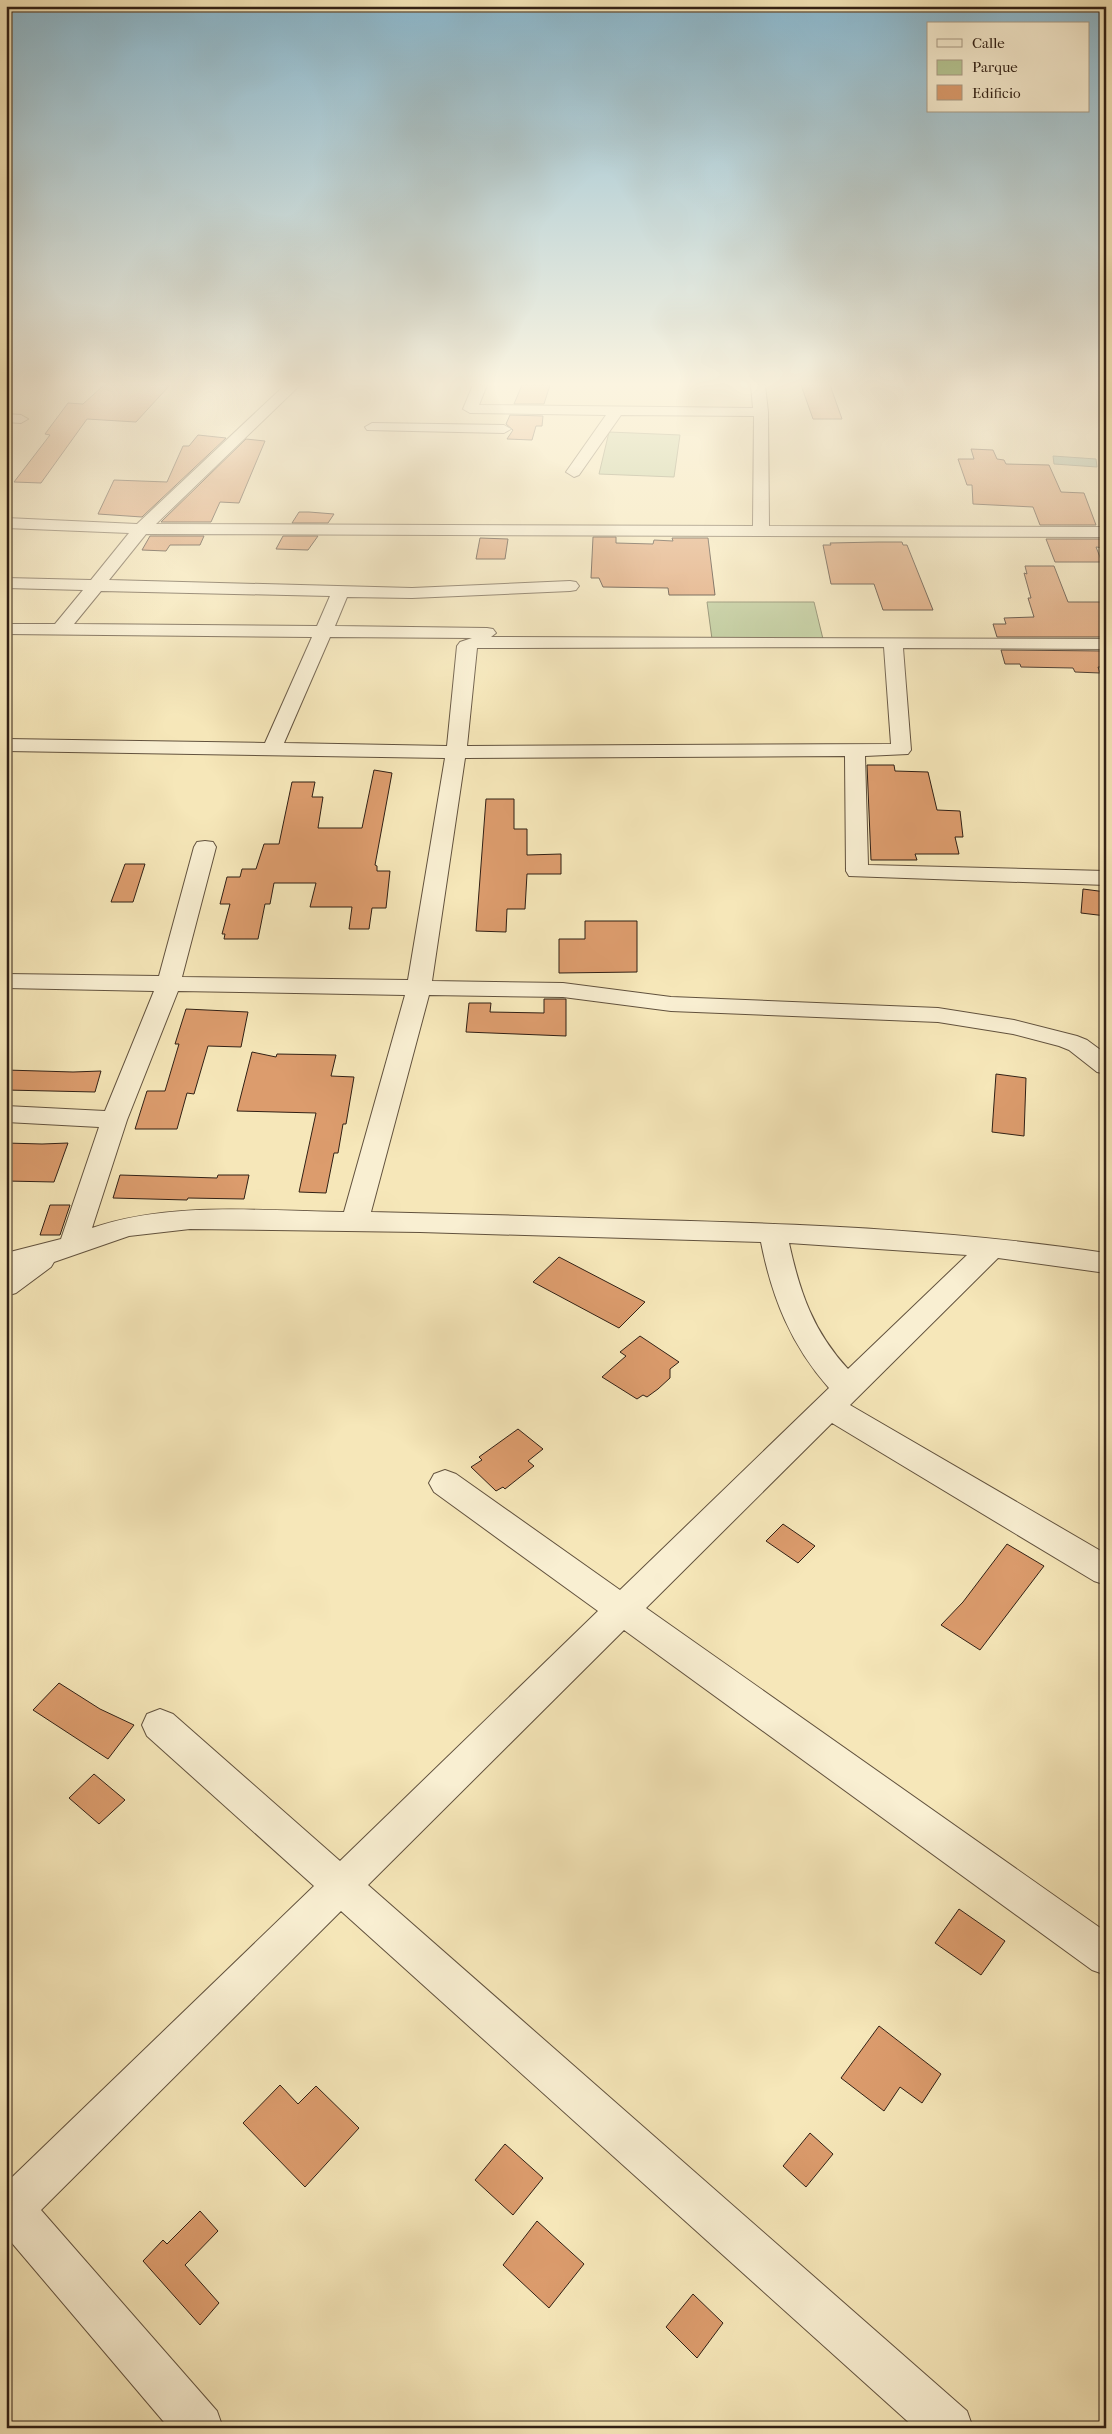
<svg xmlns="http://www.w3.org/2000/svg" width="1112" height="2434" font-family="'IM FELL French Canon',serif">
<rect width="100%" height="100%" fill="#f6e7b9"/>
<filter id="stains"><feTurbulence type="fractalNoise" baseFrequency=".004" numOctaves="4"/><feColorMatrix values="0 0 0 0 .2 0 0 0 0 .09 0 0 0 0 .02 0 0 0 .5 -.17"/></filter>
<radialGradient id="worn" r=".72"><stop offset=".6" stop-color="#630" stop-opacity="0"/><stop offset="1" stop-color="#630" stop-opacity=".3"/></radialGradient>
<path fill="#b6c794" stroke="#747454" d="M 609,432 L 680,435 L 674,477 L 599,474 Z
M 707,602 L 814,602 L 823,639 L 712,639 Z"/>
<path fill="#9dc0ac" stroke="#728070" d="M 1053,456 L 1096,459 L 1097,467 L 1054,464 Z"/>
<path fill="#dc9c6d" stroke="#312015" d="M 104,385 L 170,385 L 136,422 L 87,419 L 41,483 L 14,482 L 50,435 L 45,434 L 68,403 L 83,404 Z
M 522,385 L 550,385 L 544,404 L 514,404 Z
M 801,385 L 830,385 L 842,419 L 813,419 Z
M 510,415 L 543,416 L 542,426 L 536,426 L 532,440 L 507,439 L 513,430 L 506,424 Z
M 198,435 L 226,438 L 142,517 L 98,514 L 114,480 L 167,482 L 183,446 L 189,446 Z
M 246,439 L 265,441 L 239,503 L 220,502 L 211,522 L 161,522 Z
M 971,449 L 993,450 L 997,459 L 1004,460 L 1006,464 L 1049,465 L 1061,492 L 1084,493 L 1096,525 L 1040,525 L 1033,507 L 973,504 L 972,485 L 967,485 L 958,459 L 974,459 Z
M 299,512 L 309,512 L 334,514 L 328,523 L 292,523 Z
M 150,536 L 204,536 L 200,545 L 170,545 L 166,551 L 142,550 Z
M 283,536 L 318,536 L 308,550 L 276,549 Z
M 593,537 L 616,537 L 616,543 L 653,544 L 654,540 L 673,541 L 672,538 L 708,538 L 715,595 L 669,595 L 668,588 L 603,587 L 599,578 L 591,578 Z
M 480,538 L 508,539 L 505,559 L 476,559 Z
M 1046,539 L 1101,539 L 1105,548 L 1096,547 L 1102,562 L 1055,562 Z
M 878,542 L 902,542 L 903,545 L 907,545 L 933,610 L 883,610 L 874,584 L 831,584 L 823,545 L 831,545 L 830,543 Z
M 1025,566 L 1054,566 L 1068,602 L 1106,602 L 1106,637 L 997,637 L 993,624 L 1006,624 L 1004,618 L 1034,617 L 1028,598 L 1031,598 L 1024,573 L 1027,574 Z
M 1001,650 L 1106,651 L 1106,667 L 1098,667 L 1100,673 L 1075,672 L 1073,668 L 1021,667 L 1020,664 L 1005,664 Z
M 867,765 L 894,765 L 895,771 L 928,772 L 937,810 L 960,811 L 963,837 L 955,837 L 959,854 L 915,854 L 917,860 L 871,860 Z
M 374,770 L 392,773 L 375,865 L 377,866 L 377,871 L 390,871 L 386,908 L 372,908 L 369,929 L 349,929 L 352,907 L 310,907 L 316,883 L 274,883 L 270,904 L 265,904 L 258,939 L 224,939 L 225,934 L 222,934 L 230,904 L 220,904 L 227,877 L 240,877 L 242,869 L 256,869 L 264,844 L 279,844 L 292,782 L 315,782 L 312,797 L 323,797 L 318,828 L 362,828 Z
M 486,799 L 514,799 L 514,829 L 527,829 L 527,855 L 561,854 L 561,874 L 527,874 L 525,909 L 507,909 L 506,932 L 476,931 Z
M 125,864 L 145,864 L 133,902 L 111,902 Z
M 1083,889 L 1106,892 L 1106,916 L 1081,913 Z
M 585,921 L 637,921 L 637,972 L 559,973 L 559,939 L 585,939 Z
M 544,999 L 566,999 L 566,1036 L 466,1032 L 469,1003 L 491,1003 L 490,1012 L 544,1013 Z
M 186,1009 L 248,1012 L 241,1047 L 208,1046 L 194,1094 L 187,1093 L 177,1129 L 135,1129 L 147,1091 L 165,1091 L 179,1044 L 175,1044 Z
M 252,1052 L 276,1057 L 277,1054 L 336,1055 L 331,1076 L 354,1077 L 346,1124 L 343,1124 L 338,1153 L 334,1153 L 326,1193 L 299,1192 L 316,1113 L 237,1111 Z
M 6,1070 L 73,1072 L 101,1071 L 95,1092 L 6,1090 Z
M 996,1074 L 1026,1078 L 1024,1136 L 992,1132 Z
M 6,1143 L 42,1144 L 68,1143 L 54,1182 L 6,1181 Z
M 120,1175 L 217,1178 L 218,1175 L 249,1175 L 244,1199 L 188,1198 L 187,1200 L 113,1198 Z
M 50,1205 L 70,1205 L 60,1235 L 40,1235 Z
M 559,1257 L 628,1293 L 645,1302 L 619,1328 L 533,1282 Z
M 640,1336 L 679,1362 L 670,1369 L 670,1378 L 658,1389 L 647,1397 L 643,1395 L 637,1399 L 602,1377 L 626,1356 L 620,1352 Z
M 518,1429 L 543,1449 L 528,1461 L 534,1466 L 505,1489 L 503,1487 L 496,1491 L 471,1467 L 482,1460 L 479,1457 Z
M 783,1524 L 815,1546 L 798,1563 L 766,1541 Z
M 1007,1544 L 1044,1566 L 980,1650 L 941,1625 L 963,1602 Z
M 59,1683 L 100,1709 L 134,1725 L 108,1759 L 33,1710 Z
M 94,1774 L 125,1800 L 99,1824 L 69,1798 Z
M 959,1909 L 1005,1941 L 981,1975 L 935,1943 Z
M 879,2026 L 941,2074 L 922,2103 L 900,2087 L 884,2111 L 841,2078 Z
M 280,2085 L 298,2104 L 316,2086 L 359,2128 L 305,2187 L 243,2123 Z
M 810,2133 L 833,2154 L 806,2187 L 783,2166 Z
M 505,2144 L 543,2178 L 513,2215 L 475,2180 Z
M 200,2211 L 218,2231 L 185,2265 L 219,2303 L 200,2325 L 143,2261 L 163,2240 L 167,2244 Z
M 537,2221 L 584,2264 L 549,2308 L 503,2265 Z
M 693,2294 L 723,2323 L 697,2358 L 666,2327 Z"/>
<g fill="none" stroke-linecap="round" stroke-linejoin="round">
<g stroke="#62523e" stroke-width="2">
<path id="minor" d="M 285,385 L 300,385 L 156,524 L 753,526 L 754,416 L 621,415 L 579,475 L 574,477 L 566,472 L 606,415 L 470,413 L 463,409 L 473,385 L 487,385 L 479,405 L 753,408 L 751,385 L 765,385 L 768,412 L 769,526 L 1106,527 L 1106,537 L 146,534 L 109,580 L 412,588 L 570,581 L 576,582 L 579,586 L 576,590 L 570,591 L 412,598 L 347,597 L 335,626 L 487,628 L 493,629 L 496,633 L 491,637 L 1106,639 L 1106,649 L 903,648 L 911,750 L 908,754 L 865,756 L 868,865 L 1106,871 L 1106,885 L 849,876 L 846,871 L 845,756 L 465,758 L 432,981 L 563,983 L 671,997 L 938,1008 L 1014,1020 L 1077,1036 L 1087,1040 L 1106,1054 L 1106,1074 L 1097,1072 L 1069,1050 L 1059,1046 L 1013,1034 L 938,1022 L 671,1011 L 563,997 L 429,995 L 371,1212 C 465,1214 560,1217 654,1220 C 805,1224 956,1230 1106,1253 L 1106,1273 L 998,1258 L 850,1405 L 1106,1554 L 1106,1585 L 1094,1581 L 832,1423 L 646,1608 L 1106,1932 L 1106,1975 L 1092,1970 L 624,1630 L 368,1885 L 967,2411 L 973,2428 L 915,2428 L 341,1911 L 41,2210 L 217,2411 L 223,2428 L 169,2428 L 6,2236 L 6,2183 L 314,1886 L 147,1736 L 142,1725 L 147,1714 L 160,1709 L 173,1714 L 340,1861 L 598,1611 L 434,1492 L 429,1483 L 434,1474 L 445,1470 L 456,1474 L 620,1590 L 829,1388 C 791,1345 772,1298 761,1242 L 420,1232 L 190,1229 L 129,1236 L 54,1262 L 51,1267 L 16,1293 L 6,1296 L 6,1253 L 61,1239 L 99,1127 L 6,1122 L 6,1106 L 105,1111 L 154,991 L 6,988 L 6,974 L 159,976 L 194,847 L 197,842 L 205,841 L 213,842 L 216,847 L 182,977 L 408,980 L 445,758 L 6,751 L 6,739 L 265,743 L 312,637 L 6,634 L 6,624 L 55,624 L 83,590 L 6,588 L 6,578 L 91,580 L 129,533 L 6,528 L 6,518 L 137,524 ZM 101,591 L 330,596 L 317,626 L 74,624 ZM 330,637 L 472,638 L 460,642 L 457,646 L 447,746 L 284,743 ZM 884,647 L 891,744 L 467,746 L 477,648 ZM 178,991 L 405,995 L 344,1212 C 260,1211 172,1201 92,1228 L 127,1120 ZM 789,1243 L 967,1255 L 848,1369 C 813,1331 800,1293 789,1243 Z
M 6,414 L 21,415 L 28,419 L 21,423 L 6,422 Z
M 372,423 L 504,425 L 511,429 L 504,433 L 367,430 L 365,427 Z"/>
</g>
<use href="#minor" fill="#f9efd2" fill-rule="evenodd"/>
</g>
<linearGradient id="sky" x2="0" y2="1"><stop stop-color="#8ab9d0"/><stop offset="0.53" stop-color="#fbf4e0"/><stop offset="1" stop-color="#fbf4e0" stop-opacity="0"/></linearGradient>
<rect width="1112" height="725" fill="url(#sky)"/>
<rect width="1112" height="2434" fill="none" stroke="#f6e7b9" stroke-width="25"/>
<rect x="8" y="8" width="1097" height="2419" fill="none" stroke="#312015" stroke-width="2.5"/>
<rect x="12" y="12" width="1087" height="2409" fill="none" stroke="#312015"/>
<rect x="927" y="22" width="162" height="90" fill="#f9efd2" stroke="#a99c86"/>
<rect x="937" y="39" width="25" height="8" fill="#f9efd2" stroke="#a99c86"/>
<text x="972" y="48" font-size="15" fill="#312015">Calle</text>
<rect x="937" y="60" width="25" height="15" fill="#b6c794" stroke="#a99c86"/>
<text x="972" y="72" font-size="15" fill="#312015">Parque</text>
<rect x="937" y="85" width="25" height="15" fill="#dc9c6d" stroke="#a99c86"/>
<text x="972" y="98" font-size="15" fill="#312015">Edificio</text>
<rect width="100%" height="100%" filter="url(#stains)"/>
<rect width="100%" height="100%" fill="url(#worn)"/>
</svg>
